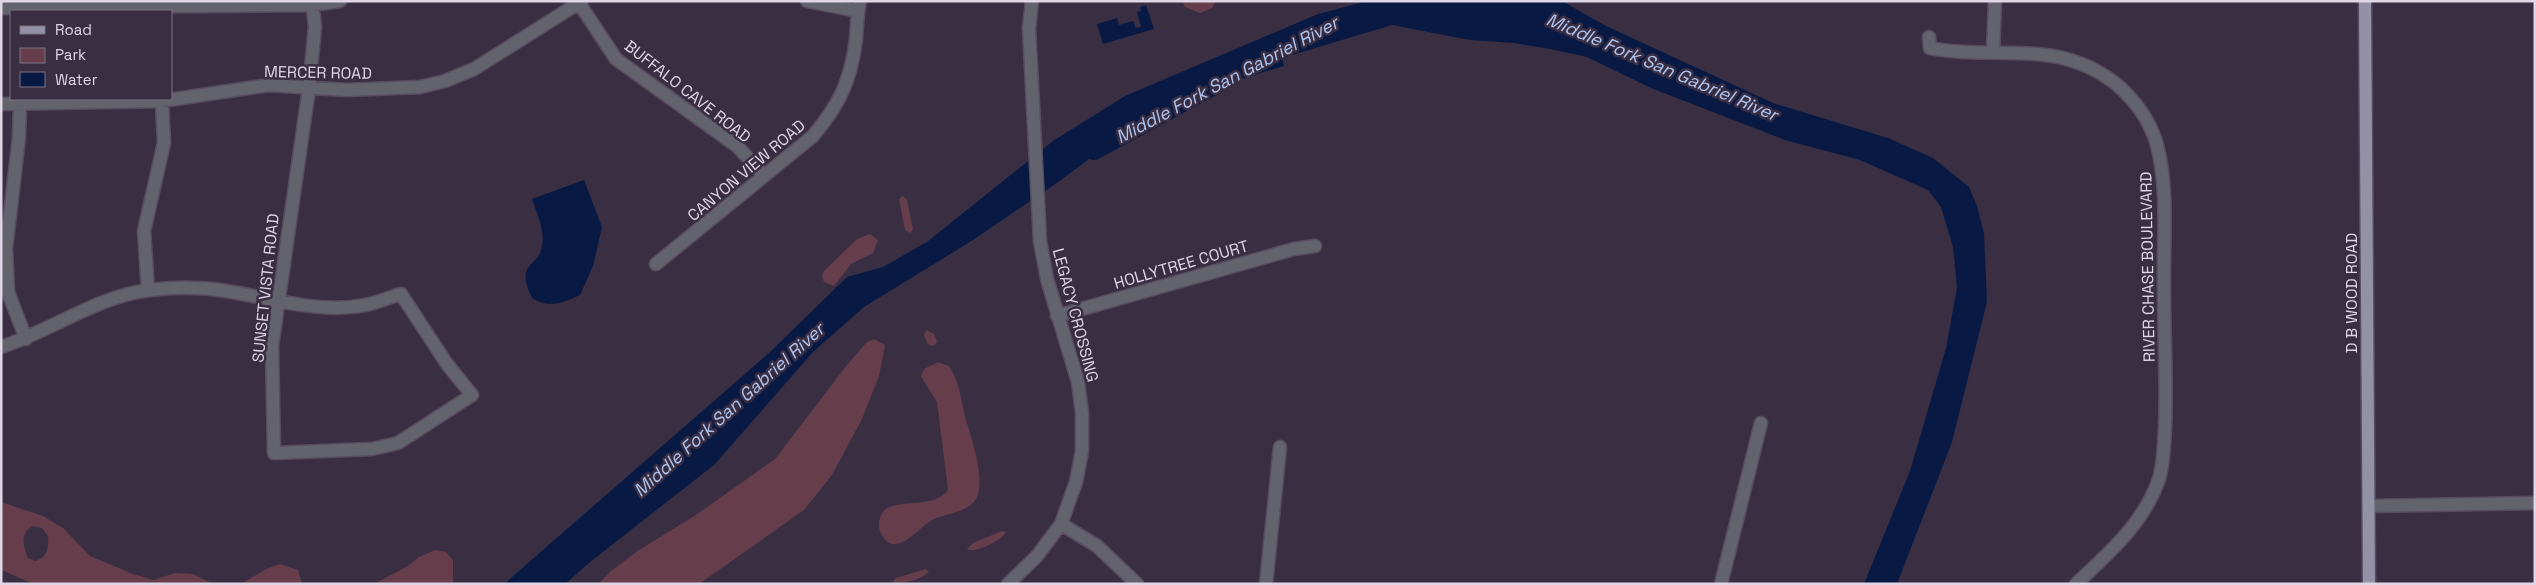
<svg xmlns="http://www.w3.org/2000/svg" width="2536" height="585" font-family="'Space Grotesk',sans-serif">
<rect width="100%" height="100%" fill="#3a2e43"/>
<path fill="#663e4b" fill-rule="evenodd" d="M 1182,1 L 1216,1 L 1212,8 L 1200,13 L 1185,7 Z
M 903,196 L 907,200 L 913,229 L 910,233 L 905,230 L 899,199 Z
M 870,234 L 878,240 L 873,253 L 851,264 L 834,286 L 824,282 L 822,276 L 824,271 L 857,239 Z
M 927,330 L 934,334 L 937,341 L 935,345 L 931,346 L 927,343 L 924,334 Z
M 874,339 L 885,345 L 879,376 L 862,419 L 832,475 L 804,510 L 699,584 L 598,584 L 611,571 L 639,550 L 696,515 L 775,459 L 847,365 L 867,342 Z
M 938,362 L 949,366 C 960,382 961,402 966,420 C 972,440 986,480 976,499 C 969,512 944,514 932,520 C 919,527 893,563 880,531 C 877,524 880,516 884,510 C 902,498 934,509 948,490 L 937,402 L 921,376 L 924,369 Z
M 1,502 L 43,516 L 63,528 L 90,556 L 133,574 L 154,580 L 175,573 L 193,574 L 213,584 L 34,584 L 1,570 ZM 32,526 L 42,528 L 48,536 C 49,547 48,557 35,561 L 28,558 C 23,546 20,533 32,526 Z
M 1002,531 L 1006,532 C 1003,540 974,554 967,549 L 973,543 Z
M 435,550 L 446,552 L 453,560 L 453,584 L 374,584 L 408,566 L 419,557 Z
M 280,564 L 298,570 L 302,584 L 241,584 L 266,569 Z
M 926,569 L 929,572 C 920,580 904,584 892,583 L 896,578 Z"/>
<path fill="#081a43" d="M 1367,1 L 1562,1 L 1606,26 L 1773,103 L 1888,138 L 1933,158 L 1969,187 L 1977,206 L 1984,234 L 1987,302 L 1952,442 L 1897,584 L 1864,584 L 1910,471 L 1946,348 L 1957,288 L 1953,247 L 1941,207 L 1928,190 L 1860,160 L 1785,140 L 1651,88 L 1587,57 L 1550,49 L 1514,43 L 1470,40 L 1392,25 L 1282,58 L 1284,66 L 1247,77 L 1184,100 L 1129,129 L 1061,180 L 973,240 L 864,307 L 813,352 L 714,465 L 590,562 L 565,584 L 504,584 L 770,352 L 847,277 L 883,267 L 927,242 L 1053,141 L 1125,96 L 1318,14 Z
M 1146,5 L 1154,29 L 1103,44 L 1097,24 L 1117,18 L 1119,25 L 1133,21 L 1136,28 L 1141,27 L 1137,12 L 1141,11 L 1140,7 Z
M 584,180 L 602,227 L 593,266 L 580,295 C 562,303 550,309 532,298 C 514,261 539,268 542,246 C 545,230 537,214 532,199 Z"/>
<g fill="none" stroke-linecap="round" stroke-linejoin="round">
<path stroke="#081a43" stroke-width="18" d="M 1094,151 L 1216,85"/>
<g stroke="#584c60" stroke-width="15">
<path id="minor" d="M 807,1 L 858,11
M 579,3 L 616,59 L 738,147 L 764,176
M 1,8 L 312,5 L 340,1
M 1929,37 L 1930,48 C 1997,61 2055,37 2115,83 C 2134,99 2150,120 2157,145 C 2169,191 2163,243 2164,291 C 2164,336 2167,381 2165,427 C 2164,444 2164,462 2159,479 C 2144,523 2109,553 2076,584
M 1993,52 L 1995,1
M 1,104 L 162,101 L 269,85 L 346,90 L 420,87 L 445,81 L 474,69 L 582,1
M 20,104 L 19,137 L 6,249 L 8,292 L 26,339
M 656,264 L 813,136 C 839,105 851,81 856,39 C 857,27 857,14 860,1
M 148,290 L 144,231 L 164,143 L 162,101
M 1057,316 L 1294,249 L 1315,246
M 1,347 C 51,331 97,296 150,290 C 175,287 201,287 226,291 C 270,298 320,314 365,305 C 377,303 389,297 401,294 L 447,364 L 472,395 L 398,443 L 372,449 L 274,453 L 272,346 L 281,284 L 309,88 L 315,27 L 312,1
M 2369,506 L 2535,503
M 1061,524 L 1097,546 L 1137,584
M 1008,584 L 1037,556 L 1061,524 L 1076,482 L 1082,451 L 1082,413 L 1078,382 L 1047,279 L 1040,241 L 1029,28 L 1032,1
M 1266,584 L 1280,447
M 1721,584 L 1761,423"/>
</g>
<g stroke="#584c60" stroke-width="15">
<path id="major" d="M 2365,1 L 2369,584"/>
</g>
<use href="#minor" stroke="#63636e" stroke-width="12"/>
<use href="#major" stroke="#9291a8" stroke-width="12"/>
</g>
<g text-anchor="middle" stroke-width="5" stroke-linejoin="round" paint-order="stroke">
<g font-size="16" fill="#dfd7e5" stroke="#3a2e43">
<text transform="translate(318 72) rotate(1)" y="6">MERCER ROAD</text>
<text transform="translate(688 91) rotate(38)" y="6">BUFFALO CAVE ROAD</text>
<text transform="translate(746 170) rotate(-40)" y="6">CANYON VIEW ROAD</text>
<text transform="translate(1181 264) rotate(-16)" y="6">HOLLYTREE COURT</text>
<text transform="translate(2147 267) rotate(-91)" y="6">RIVER CHASE BOULEVARD</text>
<text transform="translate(265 288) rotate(-84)" y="6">SUNSET VISTA ROAD</text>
<text transform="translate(2351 293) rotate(-90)" y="6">D B WOOD ROAD</text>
<text transform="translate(1076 315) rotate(75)" y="6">LEGACY CROSSING</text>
</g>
<g font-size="18" font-style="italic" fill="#aec5f1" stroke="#3a2e43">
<text transform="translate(1662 67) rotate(23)" y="6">Middle Fork San Gabriel River</text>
<text transform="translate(1227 80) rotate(-28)" y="6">Middle Fork San Gabriel River</text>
<text transform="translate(729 410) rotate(-42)" y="6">Middle Fork San Gabriel River</text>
</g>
</g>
<rect width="2536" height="585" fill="none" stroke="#dfd7e5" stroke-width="5"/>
<rect x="10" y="10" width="162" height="90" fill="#3a2e43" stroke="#7c7284"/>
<rect x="20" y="26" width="25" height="8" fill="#9291a8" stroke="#7c7284"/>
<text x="55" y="35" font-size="15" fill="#dfd7e5">Road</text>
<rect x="20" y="48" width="25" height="15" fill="#663e4b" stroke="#7c7284"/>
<text x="55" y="60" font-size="15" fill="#dfd7e5">Park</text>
<rect x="20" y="72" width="25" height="15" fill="#081a43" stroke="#7c7284"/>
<text x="55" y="85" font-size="15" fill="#dfd7e5">Water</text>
</svg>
